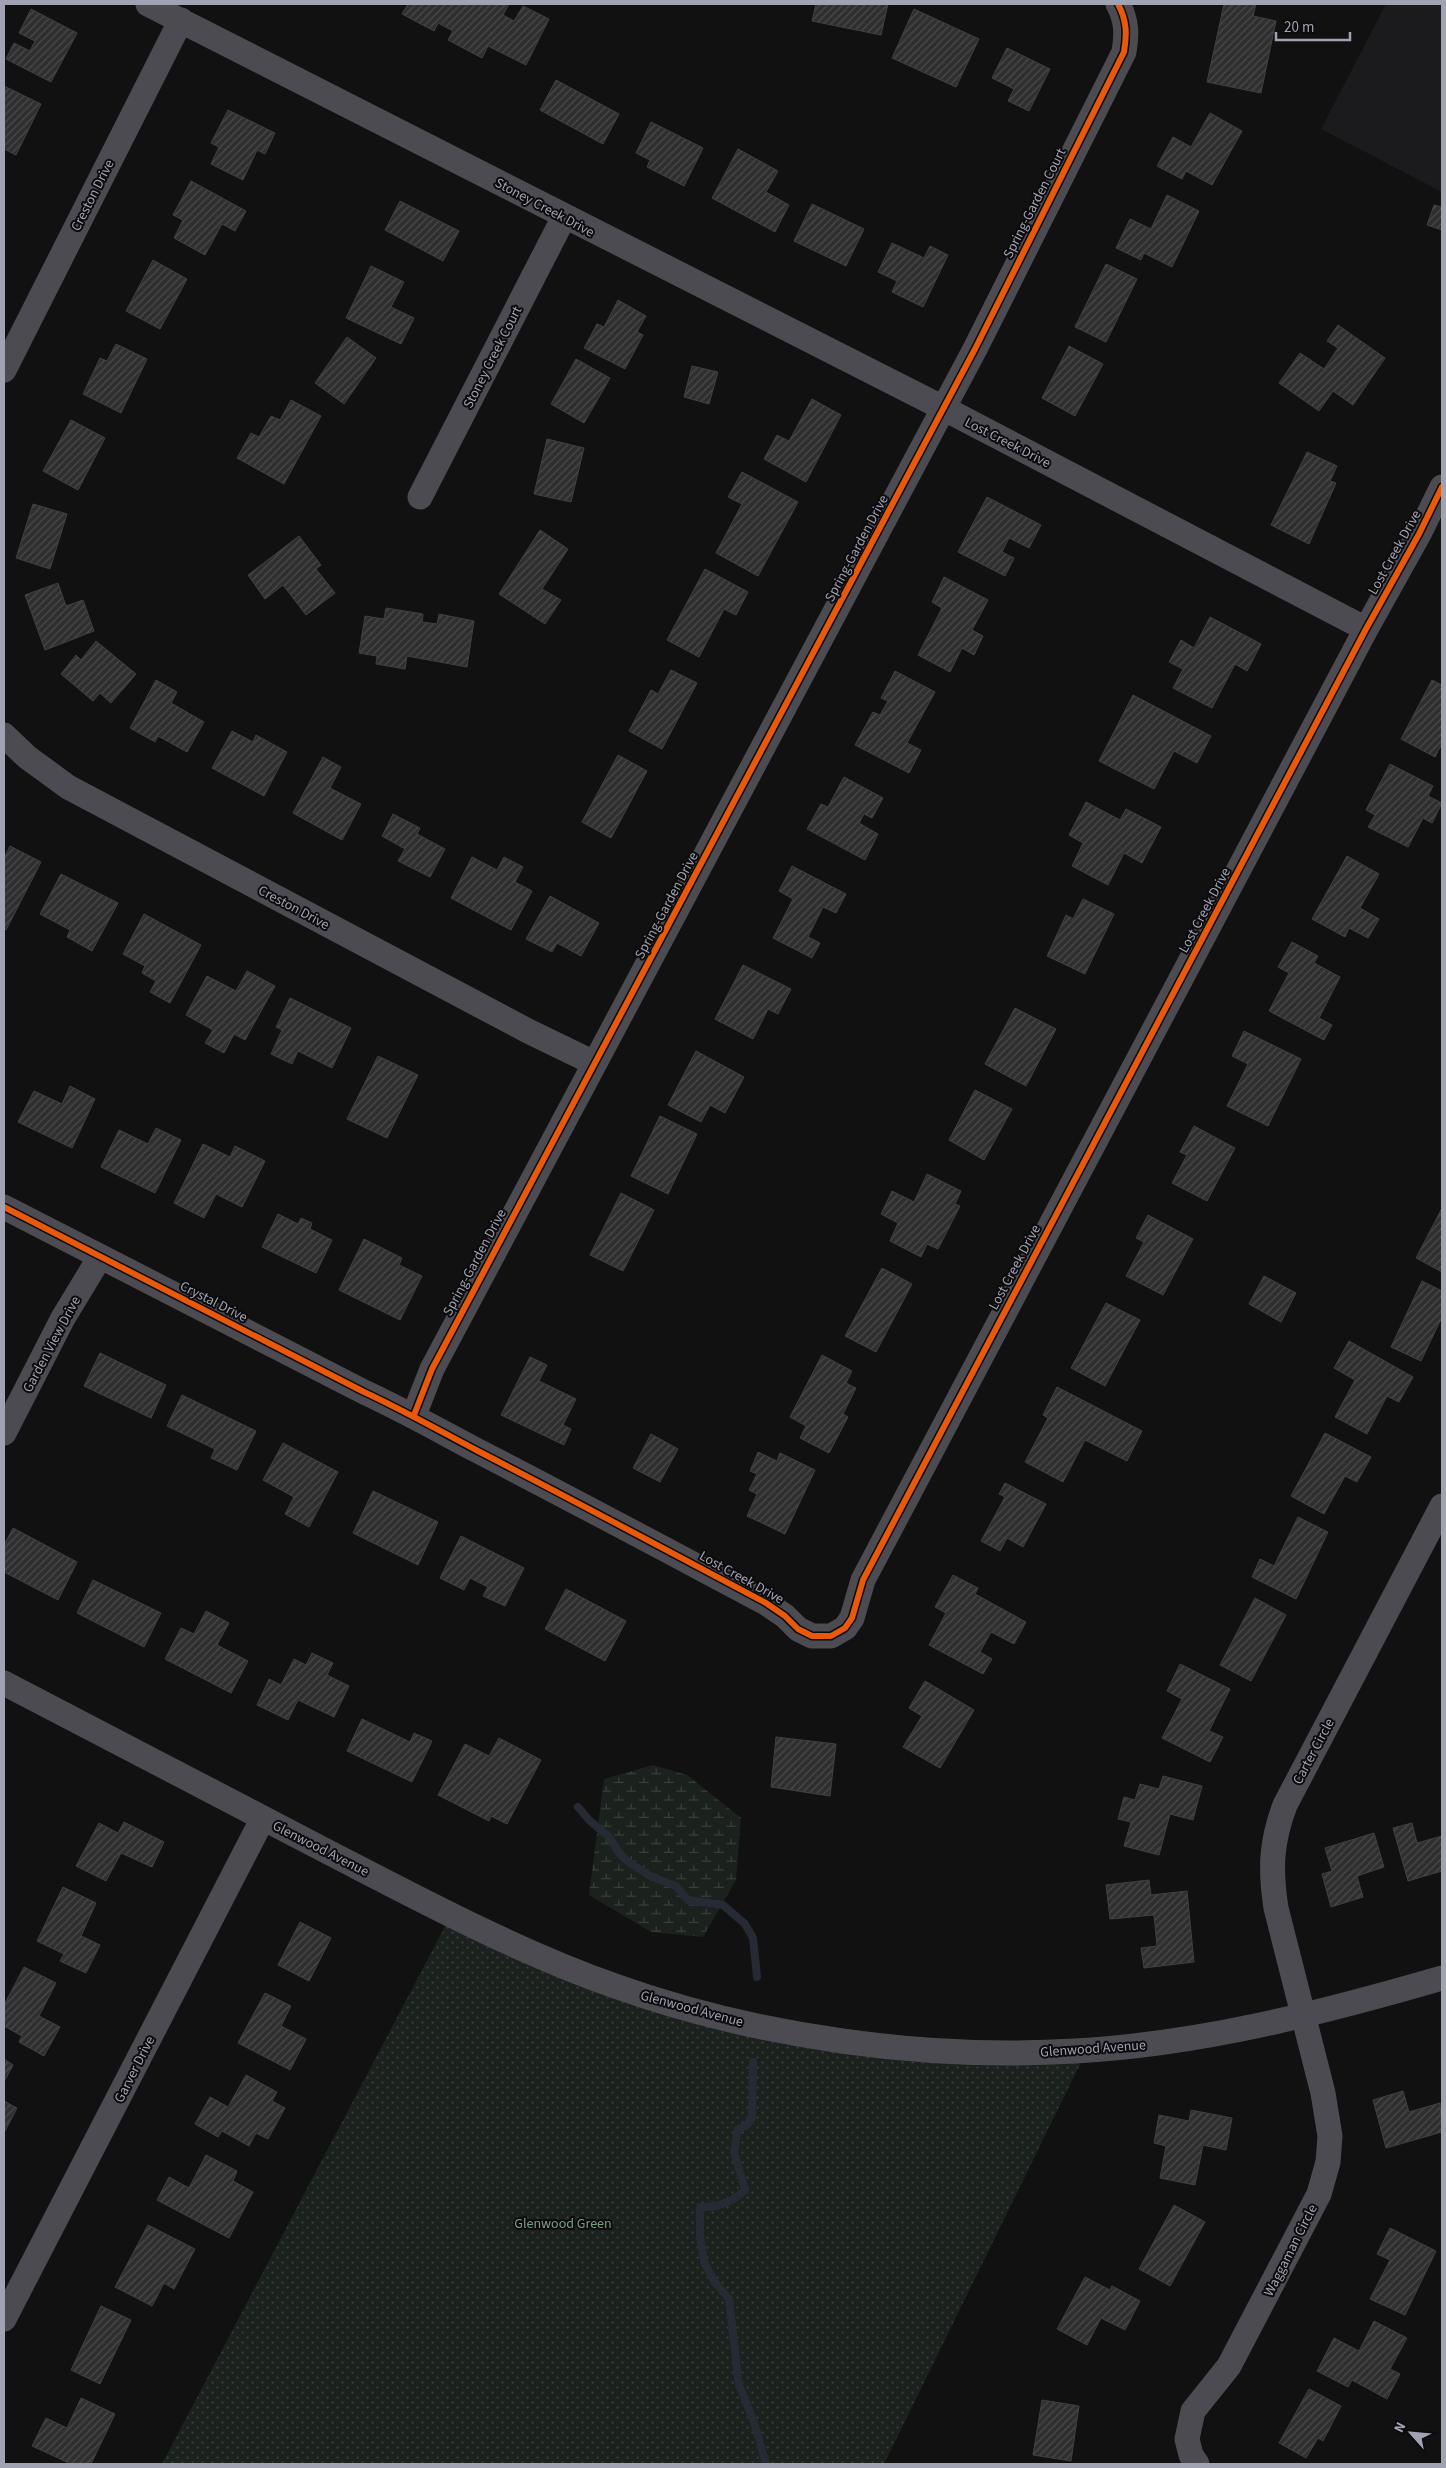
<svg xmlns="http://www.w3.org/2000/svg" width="1446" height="2468" font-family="'Source Sans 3',sans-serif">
<defs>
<pattern id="wetland-marsh" width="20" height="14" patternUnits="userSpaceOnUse" patternTransform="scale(1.25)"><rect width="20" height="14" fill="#1b221d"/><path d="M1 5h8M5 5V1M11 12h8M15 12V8" fill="none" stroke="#393f3b"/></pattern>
<pattern id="park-dots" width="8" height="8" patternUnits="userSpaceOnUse" patternTransform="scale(1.25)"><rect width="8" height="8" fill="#1b221d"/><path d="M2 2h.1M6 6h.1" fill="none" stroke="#393f3b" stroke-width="1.8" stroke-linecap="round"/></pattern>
<pattern id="building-hatch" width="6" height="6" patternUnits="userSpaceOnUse" patternTransform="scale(1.25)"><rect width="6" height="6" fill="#2f2f30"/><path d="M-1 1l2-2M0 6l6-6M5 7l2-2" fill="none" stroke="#4a4a4c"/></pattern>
</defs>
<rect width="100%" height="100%" fill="#111"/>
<path fill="#1b1b1d" d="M 1386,4 L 1442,4 L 1442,192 L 1321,129 Z"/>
<path fill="url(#wetland-marsh)" d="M 653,1765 L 687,1775 L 741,1818 L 736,1880 L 703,1937 L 651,1932 L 589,1895 L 604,1779 Z"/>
<path fill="url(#park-dots)" d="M 451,1915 L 557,1964 L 782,2031 L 1087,2050 L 884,2464 L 162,2464 Z"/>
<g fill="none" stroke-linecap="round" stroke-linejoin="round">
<path stroke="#252a33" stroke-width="8" d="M 578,1807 L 589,1820 L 609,1837 L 620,1854 L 627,1861 L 650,1876 L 676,1886 L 688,1900 L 723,1905 L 745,1924 L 753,1938 L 757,1977
M 753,2062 L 752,2118 L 746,2126 L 738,2129 L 734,2152 L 745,2190 C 731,2203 719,2207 700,2207 L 700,2236 L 704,2262 L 714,2281 L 729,2299 L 739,2385 L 754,2422 L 766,2464"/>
</g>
<path fill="url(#building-hatch)" stroke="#404045" d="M 408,4 L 509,4 L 503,15 L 514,21 L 523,6 L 549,19 L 526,65 L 488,46 L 482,58 L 448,40 L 453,31 L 438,23 L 434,31 L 402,14 Z
M 816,4 L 888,4 L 881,35 L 812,21 Z
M 1224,4 L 1256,4 L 1253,16 L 1276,21 L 1261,93 L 1207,82 Z
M 31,9 L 77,33 L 51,82 L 6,59 L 14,43 L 30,51 L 35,41 L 19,33 Z
M 914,9 L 979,39 L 956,87 L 892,58 Z
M 1007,48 L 1050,69 L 1029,111 L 1008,101 L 1014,89 L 992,78 Z
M 556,80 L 619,114 L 603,144 L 540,110 Z
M 4,86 L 41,104 L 16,155 L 4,149 Z
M 228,110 L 275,133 L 265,154 L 257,150 L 243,180 L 211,164 L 219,147 L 211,143 Z
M 1210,113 L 1242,131 L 1212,185 L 1186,171 L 1182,179 L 1157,166 L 1173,137 L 1191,147 Z
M 651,122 L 703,148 L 684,186 L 647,167 L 650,160 L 636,153 Z
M 738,149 L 778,171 L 766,192 L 789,205 L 775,232 L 712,198 Z
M 191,181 L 246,211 L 235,231 L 222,224 L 205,255 L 174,238 L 183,220 L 173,215 Z
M 1167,195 L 1199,211 L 1172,267 L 1144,253 L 1141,260 L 1116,248 L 1130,219 L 1151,229 Z
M 400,201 L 459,231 L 443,261 L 385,230 Z
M 812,204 L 864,229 L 846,266 L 794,241 Z
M 1434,205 L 1442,207 L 1442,230 L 1427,225 Z
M 892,243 L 924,258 L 930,246 L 948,255 L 923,307 L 892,292 L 897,281 L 878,272 Z
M 153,260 L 187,279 L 160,329 L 126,311 Z
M 1106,264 L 1137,279 L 1106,342 L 1075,327 Z
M 371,266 L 404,282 L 391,307 L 414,318 L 401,344 L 346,318 Z
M 618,300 L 646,316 L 637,332 L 643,335 L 625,369 L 584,348 L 597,324 L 604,327 Z
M 1338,325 L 1385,358 L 1353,405 L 1333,391 L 1319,411 L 1279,383 L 1300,353 L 1324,369 L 1338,348 L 1327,341 Z
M 347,337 L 376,358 L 344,404 L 315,383 Z
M 116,344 L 147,359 L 121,413 L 83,394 L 100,358 L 107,361 Z
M 1069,346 L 1103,364 L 1075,416 L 1042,398 Z
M 576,359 L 610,378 L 584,423 L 551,404 Z
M 692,366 L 718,372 L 709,404 L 684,397 Z
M 812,399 L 841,415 L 806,482 L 764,459 L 777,435 L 789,441 Z
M 291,400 L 321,416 L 284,484 L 237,458 L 251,433 L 259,437 L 271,416 L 280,420 Z
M 71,420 L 105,438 L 78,490 L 43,471 Z
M 547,439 L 584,448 L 571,502 L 534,494 Z
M 1307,452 L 1337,466 L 1330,481 L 1336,483 L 1309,544 L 1271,525 Z
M 742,472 L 798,502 L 758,576 L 716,553 L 742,504 L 728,497 Z
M 987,497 L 1041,525 L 1029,548 L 1009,538 L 1002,552 L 1014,558 L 1005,576 L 958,552 Z
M 33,504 L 67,514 L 50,569 L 16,558 Z
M 540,530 L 568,549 L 542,589 L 561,600 L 545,624 L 499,594 Z
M 299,536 L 321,565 L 316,569 L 335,593 L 306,615 L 283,585 L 265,599 L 248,575 Z
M 705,569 L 748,592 L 736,615 L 724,609 L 699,657 L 667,640 Z
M 944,577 L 988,600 L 972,630 L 983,636 L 974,655 L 962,648 L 950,672 L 918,655 L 942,608 L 932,602 Z
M 58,583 L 66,606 L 83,600 L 94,631 L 45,650 L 25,595 Z
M 386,608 L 423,614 L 422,622 L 437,624 L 439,614 L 474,621 L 467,667 L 407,656 L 405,669 L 376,664 L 377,656 L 359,653 L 365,616 L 384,619 Z
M 1210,617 L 1261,644 L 1247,671 L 1235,664 L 1212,708 L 1173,688 L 1183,669 L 1169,662 L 1181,640 L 1194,648 Z
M 96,641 L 136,674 L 111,703 L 100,693 L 93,701 L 61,674 L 76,655 L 81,660 Z
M 671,670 L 697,683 L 662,749 L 629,731 L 651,690 L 658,694 Z
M 895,671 L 935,692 L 907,743 L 921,750 L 909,773 L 855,745 L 873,712 L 880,715 L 888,701 L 881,698 Z
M 156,680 L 177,692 L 171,703 L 204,722 L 187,752 L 158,736 L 155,742 L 130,728 Z
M 1432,680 L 1442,685 L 1442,748 L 1440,747 L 1435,757 L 1401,739 Z
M 1133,695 L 1211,736 L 1197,763 L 1174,751 L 1154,789 L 1099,761 Z
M 232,731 L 253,742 L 256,735 L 287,752 L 264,796 L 212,768 Z
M 618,755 L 647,771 L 611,838 L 582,822 Z
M 323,757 L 341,767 L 330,788 L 361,804 L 342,840 L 293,813 Z
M 1390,764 L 1433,786 L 1428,796 L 1442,803 L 1432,823 L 1423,818 L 1408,847 L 1368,827 L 1375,815 L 1366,810 Z
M 844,777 L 883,798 L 872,818 L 864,814 L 859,823 L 878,834 L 865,860 L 807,829 L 821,804 L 828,807 Z
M 1086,802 L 1120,820 L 1126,809 L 1161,827 L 1142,863 L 1124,853 L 1108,885 L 1072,866 L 1083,843 L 1069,835 Z
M 393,814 L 420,828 L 417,834 L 445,849 L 430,877 L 398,861 L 405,849 L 382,836 Z
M 10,846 L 41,862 L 6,930 L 4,928 L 4,858 Z
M 1347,856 L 1379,874 L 1360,908 L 1379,919 L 1368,938 L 1349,928 L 1345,937 L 1312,919 Z
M 472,857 L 497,870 L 504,857 L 523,867 L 515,882 L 532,891 L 511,930 L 451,898 Z
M 792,866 L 846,894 L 836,913 L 823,907 L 808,937 L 820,943 L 812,958 L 773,938 L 793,899 L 779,891 Z
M 61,874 L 118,903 L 92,951 L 67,937 L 70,930 L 40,914 Z
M 550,896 L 599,923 L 581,956 L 557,943 L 552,952 L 526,939 Z
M 1083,899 L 1114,914 L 1085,974 L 1047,956 L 1066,915 L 1073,919 Z
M 144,914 L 201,945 L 170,1003 L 150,992 L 156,981 L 142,973 L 145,966 L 123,954 Z
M 1292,942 L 1318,956 L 1314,963 L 1340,977 L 1319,1018 L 1332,1025 L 1324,1040 L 1269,1011 L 1289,973 L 1278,967 Z
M 743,965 L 791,989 L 778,1014 L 768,1009 L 753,1039 L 715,1019 Z
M 247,971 L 275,986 L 245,1040 L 234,1034 L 224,1053 L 205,1043 L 213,1030 L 186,1015 L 207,976 L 236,991 Z
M 290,998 L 351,1028 L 332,1068 L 298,1051 L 292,1064 L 271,1054 L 282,1030 L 276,1027 Z
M 1015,1008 L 1056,1029 L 1026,1086 L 985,1064 Z
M 1244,1031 L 1301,1059 L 1268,1126 L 1227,1106 L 1248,1064 L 1232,1056 Z
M 696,1051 L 744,1077 L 725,1113 L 710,1105 L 701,1122 L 668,1105 Z
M 378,1056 L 418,1075 L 387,1138 L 347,1119 Z
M 70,1086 L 95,1099 L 72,1148 L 18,1122 L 34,1091 L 62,1104 Z
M 975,1090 L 1012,1109 L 984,1160 L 949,1140 Z
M 660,1116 L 697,1134 L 668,1194 L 631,1176 Z
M 1194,1126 L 1235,1148 L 1207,1201 L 1172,1183 L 1187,1155 L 1180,1152 Z
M 156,1128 L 181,1140 L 155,1193 L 101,1167 L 119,1130 L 148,1144 Z
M 203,1144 L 230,1157 L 235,1146 L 265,1161 L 242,1207 L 216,1194 L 204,1218 L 174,1203 Z
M 927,1174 L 961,1191 L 955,1204 L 960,1206 L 938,1249 L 927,1244 L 921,1257 L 890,1241 L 898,1223 L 881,1214 L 892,1191 L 914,1202 Z
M 621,1193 L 654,1210 L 623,1271 L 590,1255 Z
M 1442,1208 L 1442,1272 L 1416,1258 Z
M 278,1214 L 298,1224 L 301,1218 L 312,1223 L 310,1229 L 332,1240 L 316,1273 L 262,1247 Z
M 1148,1215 L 1193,1239 L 1163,1295 L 1126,1276 L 1144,1242 L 1136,1238 Z
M 364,1239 L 402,1258 L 399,1265 L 422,1276 L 400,1320 L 339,1290 Z
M 882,1268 L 912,1284 L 876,1352 L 845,1336 Z
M 1264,1276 L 1296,1293 L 1281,1322 L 1249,1304 Z
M 1422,1281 L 1442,1291 L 1442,1317 L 1421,1361 L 1391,1347 Z
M 1106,1303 L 1140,1320 L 1105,1386 L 1071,1368 Z
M 1349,1341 L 1413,1377 L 1399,1402 L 1387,1396 L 1367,1434 L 1335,1417 L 1355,1380 L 1334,1368 Z
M 100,1353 L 166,1385 L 151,1418 L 84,1386 Z
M 822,1355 L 852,1371 L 846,1383 L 856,1388 L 843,1414 L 848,1417 L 829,1453 L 800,1438 L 806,1426 L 790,1417 Z
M 530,1357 L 547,1365 L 539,1381 L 576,1399 L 563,1425 L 571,1429 L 564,1445 L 501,1415 Z
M 1057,1387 L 1142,1431 L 1127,1461 L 1085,1440 L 1063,1482 L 1025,1462 L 1048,1418 L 1043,1415 Z
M 182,1395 L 256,1431 L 237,1470 L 211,1458 L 215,1449 L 167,1426 Z
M 1325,1433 L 1371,1457 L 1357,1482 L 1345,1476 L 1324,1514 L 1291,1496 Z
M 651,1434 L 678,1449 L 660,1482 L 633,1468 Z
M 283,1443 L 338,1472 L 309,1527 L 285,1514 L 294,1497 L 263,1480 Z
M 758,1452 L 777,1461 L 780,1453 L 815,1470 L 785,1534 L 747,1516 L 757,1494 L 749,1490 L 757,1474 L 750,1471 Z
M 1005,1483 L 1046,1504 L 1023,1547 L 1007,1538 L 1000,1551 L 981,1541 L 1005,1497 L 999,1494 Z
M 373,1491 L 438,1522 L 418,1565 L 353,1533 Z
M 1298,1517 L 1328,1532 L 1296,1599 L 1252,1577 L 1260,1559 L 1274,1566 Z
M 13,1528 L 77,1562 L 58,1600 L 4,1572 L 4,1545 Z
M 461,1536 L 524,1568 L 505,1606 L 483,1596 L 488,1587 L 470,1578 L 464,1590 L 440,1578 Z
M 953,1575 L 978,1588 L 975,1594 L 1026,1622 L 1014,1644 L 991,1632 L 980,1652 L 992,1659 L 983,1674 L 929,1645 L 946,1613 L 935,1607 Z
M 93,1580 L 161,1613 L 144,1647 L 77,1613 Z
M 566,1589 L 626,1621 L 605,1661 L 545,1629 Z
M 1255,1598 L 1286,1615 L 1251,1681 L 1220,1665 Z
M 206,1611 L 229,1623 L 217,1645 L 248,1661 L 231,1693 L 165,1659 L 181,1628 L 194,1634 Z
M 312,1653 L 333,1663 L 327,1675 L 349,1686 L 334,1717 L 298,1700 L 288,1720 L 257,1705 L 269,1679 L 281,1685 L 294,1659 L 306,1665 Z
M 1180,1664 L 1230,1689 L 1209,1731 L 1223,1737 L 1210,1762 L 1162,1738 L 1182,1699 L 1167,1691 Z
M 925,1681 L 974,1710 L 940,1768 L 903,1747 L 922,1716 L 909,1708 Z
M 362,1719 L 410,1742 L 414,1733 L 432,1741 L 412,1782 L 347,1751 Z
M 776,1737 L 836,1744 L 830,1796 L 771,1787 Z
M 499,1738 L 541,1760 L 507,1824 L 491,1816 L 489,1821 L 438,1795 L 465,1744 L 489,1756 Z
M 1163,1776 L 1202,1786 L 1193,1820 L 1170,1814 L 1159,1855 L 1124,1846 L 1131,1822 L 1118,1819 L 1124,1797 L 1135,1800 L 1140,1784 L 1159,1789 Z
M 124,1822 L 164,1842 L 152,1867 L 121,1853 L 106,1881 L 76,1866 L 99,1823 L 118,1833 Z
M 1412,1823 L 1417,1843 L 1442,1836 L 1442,1871 L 1408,1881 L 1393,1828 Z
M 1374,1833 L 1384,1867 L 1357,1876 L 1363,1897 L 1331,1907 L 1322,1874 L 1332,1871 L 1325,1848 Z
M 1149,1880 L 1151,1895 L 1187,1891 L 1194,1962 L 1144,1968 L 1141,1948 L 1157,1946 L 1154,1915 L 1110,1919 L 1106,1885 Z
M 63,1887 L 96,1903 L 81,1936 L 100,1945 L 86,1973 L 60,1961 L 64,1954 L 37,1941 Z
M 300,1922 L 331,1938 L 309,1981 L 278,1965 Z
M 24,1967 L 56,1983 L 39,2016 L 60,2027 L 44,2056 L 19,2042 L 22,2036 L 4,2026 L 4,2005 Z
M 265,1993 L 291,2006 L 281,2026 L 306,2039 L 290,2070 L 238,2043 Z
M 4,2059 L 13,2065 L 4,2082 Z
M 246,2075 L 277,2092 L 272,2101 L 285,2108 L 268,2139 L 256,2133 L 249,2146 L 222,2131 L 218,2137 L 195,2124 L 210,2097 L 228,2107 Z
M 1403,2091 L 1409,2112 L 1440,2103 L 1442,2132 L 1386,2148 L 1373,2100 Z
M 4,2101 L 17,2108 L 4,2133 Z
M 1191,2110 L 1232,2118 L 1226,2150 L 1203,2145 L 1195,2185 L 1160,2178 L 1166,2146 L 1154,2143 L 1159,2115 L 1189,2121 Z
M 206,2155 L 237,2171 L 233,2181 L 253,2192 L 229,2238 L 157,2200 L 169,2177 L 189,2188 Z
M 1174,2205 L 1205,2222 L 1170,2286 L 1139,2269 Z
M 148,2225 L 195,2249 L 174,2289 L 164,2283 L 152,2306 L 115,2287 Z
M 1390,2228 L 1436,2251 L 1405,2315 L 1370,2299 L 1390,2260 L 1377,2254 Z
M 1085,2277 L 1110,2290 L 1112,2286 L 1140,2301 L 1125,2330 L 1101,2318 L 1087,2345 L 1057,2329 Z
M 101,2306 L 131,2320 L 100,2384 L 71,2370 Z
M 1374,2321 L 1407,2338 L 1390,2369 L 1400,2374 L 1387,2399 L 1352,2380 L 1348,2387 L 1317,2371 L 1334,2338 L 1359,2351 Z
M 1309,2389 L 1341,2406 L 1323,2441 L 1318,2438 L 1306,2458 L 1279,2443 Z
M 81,2398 L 115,2414 L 91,2464 L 71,2464 L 32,2446 L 46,2418 L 67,2428 Z
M 1042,2400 L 1079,2406 L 1071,2461 L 1033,2455 Z"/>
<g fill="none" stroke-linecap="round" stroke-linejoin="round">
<path stroke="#4b4b51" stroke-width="25" d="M 148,4 L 943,408 L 1366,629
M 4,370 L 181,20
M 420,497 L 564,217
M 4,735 L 27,757 L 68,787 L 528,1031 L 594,1063
M 4,1207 L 364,1392 C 403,1410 440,1431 478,1451 C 575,1501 670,1552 766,1603 L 785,1616 L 798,1629 L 812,1636 L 831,1636 L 845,1628 L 852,1618 L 863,1580 L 1366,629 L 1419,534 L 1442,487
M 414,1415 L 432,1369 L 975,349 L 1124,52 C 1127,34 1127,21 1118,4
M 4,1433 L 63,1318 L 100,1257
M 4,1683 C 113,1740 221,1796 330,1853 C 423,1901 516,1951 615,1986 C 758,2037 924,2060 1075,2051 C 1201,2044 1321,2013 1442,1978
M 4,2319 L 263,1818
M 1197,2464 L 1191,2455 L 1187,2439 L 1193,2411 L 1229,2366 L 1319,2194 L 1328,2162 L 1330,2136 L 1323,2093 L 1276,1908 C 1270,1869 1271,1842 1285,1805 L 1442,1506"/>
<g stroke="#0c0b0d" stroke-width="9">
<path id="cycleway" d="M 4,1207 L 364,1392 C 403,1410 440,1431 478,1451 C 575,1501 670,1552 766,1603 L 785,1616 L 798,1629 L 812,1636 L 831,1636 L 845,1628 L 852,1618 L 863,1580 L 1366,629 L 1419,534 L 1442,487
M 414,1415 L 432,1369 L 975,349 L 1124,52 C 1127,34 1127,21 1118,4"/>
</g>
<use href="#cycleway" stroke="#e8590c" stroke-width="6"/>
</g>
<g text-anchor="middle" stroke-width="4" stroke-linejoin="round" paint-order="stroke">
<g font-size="14" fill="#a1a3b3" stroke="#0c0b0d">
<text transform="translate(92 195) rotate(-63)" y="5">Creston Drive</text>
<text transform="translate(1034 203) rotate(-63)" y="5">Spring-Garden Court</text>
<text transform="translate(545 207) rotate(28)" y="5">Stoney Creek Drive</text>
<text transform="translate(492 357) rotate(-63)" y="5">Stoney Creek Court</text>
<text transform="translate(1008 442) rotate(27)" y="5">Lost Creek Drive</text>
<text transform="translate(856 548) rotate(-62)" y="5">Spring-Garden Drive</text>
<text transform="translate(1394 552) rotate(-61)" y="5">Lost Creek Drive</text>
<text transform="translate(666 905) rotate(-62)" y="5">Spring-Garden Drive</text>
<text transform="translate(294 907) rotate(28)" y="5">Creston Drive</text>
<text transform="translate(1204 910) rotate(-62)" y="5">Lost Creek Drive</text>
<text transform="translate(474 1262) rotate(-62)" y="5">Spring-Garden Drive</text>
<text transform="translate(1014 1267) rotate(-62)" y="5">Lost Creek Drive</text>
<text transform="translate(214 1301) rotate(27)" y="5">Crystal Drive</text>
<text transform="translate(51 1344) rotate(-62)" y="5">Garden View Drive</text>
<text transform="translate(742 1577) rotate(29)" y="5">Lost Creek Drive</text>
<text transform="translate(1313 1751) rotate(-62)" y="5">Carter Circle</text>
<text transform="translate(321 1848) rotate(27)" y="5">Glenwood Avenue</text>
<text transform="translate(692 2008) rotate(15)" y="5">Glenwood Avenue</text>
<text transform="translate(1093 2048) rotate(-4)" y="5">Glenwood Avenue</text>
<text transform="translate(134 2069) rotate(-63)" y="5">Garver Drive</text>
<text transform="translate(1290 2250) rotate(-63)" y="5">Waggaman Circle</text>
</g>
<g font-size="14" fill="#779f82" stroke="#0c0b0d">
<text x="563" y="2228">Glenwood Green</text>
</g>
</g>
<rect width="1446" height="2468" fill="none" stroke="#a1a3b3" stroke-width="10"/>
<g transform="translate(1411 2433) rotate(297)" stroke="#0c0b0d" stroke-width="4" paint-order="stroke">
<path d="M0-4L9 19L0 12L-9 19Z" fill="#a1a3b3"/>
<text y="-8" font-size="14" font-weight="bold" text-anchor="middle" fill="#a1a3b3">N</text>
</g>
<path d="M1276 32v8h74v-8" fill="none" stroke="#a1a3b3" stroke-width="2.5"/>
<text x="1284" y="32" font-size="15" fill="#a1a3b3" stroke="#0c0b0d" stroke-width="4" paint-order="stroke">20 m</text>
</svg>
